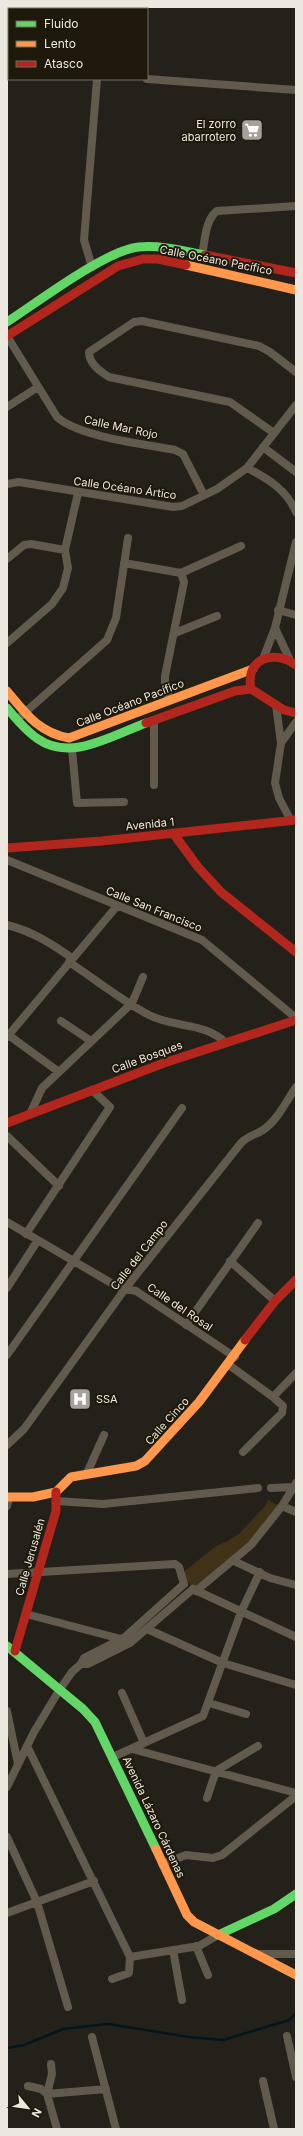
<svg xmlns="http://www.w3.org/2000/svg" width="303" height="2136" font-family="Inter,sans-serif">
<rect width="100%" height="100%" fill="#24211a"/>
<path fill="#3f3217" d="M 268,1500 L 279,1506 L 250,1544 L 195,1590 L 181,1574 L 216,1546 L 228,1541 L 239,1534 L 265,1506 Z"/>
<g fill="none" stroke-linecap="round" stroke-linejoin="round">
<path stroke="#03161b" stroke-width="2.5" d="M 7,2048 L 24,2045 L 63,2029 L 108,2024 L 189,2037 L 223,2040 L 289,2020 L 296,2013"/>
<path stroke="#615a4d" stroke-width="8" d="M 103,9 L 103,7
M 147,79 L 296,90
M 202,255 C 205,241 205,220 217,211 L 296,206
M 92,267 L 84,240 L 97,79
M 7,336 L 57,417 C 79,437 145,444 175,450 L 183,454 L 204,495
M 7,407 L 38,387
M 274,433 L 230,402 L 109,377 C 100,371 89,364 89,352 L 134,322 L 142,321 L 259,346 L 270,352 L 296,372
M 263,447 L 296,472
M 247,468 C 267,478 287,490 296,512
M 7,484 L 19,482 L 173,507 L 182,506 L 217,489 L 247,468 L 296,405
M 7,559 L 24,545 L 31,544 L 65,550
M 124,563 L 181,573
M 181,573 L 241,546
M 278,610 L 296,615
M 275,628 L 289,658
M 175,633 L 217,616
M 7,643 L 52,604 L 63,588 L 68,568 L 65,550 L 78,493
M 263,659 L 275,628 L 296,542
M 170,700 L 165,687 L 165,676 L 184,582 L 181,573
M 276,705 L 281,743 L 275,783 L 279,798 L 291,821
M 21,716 L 107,640 L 116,618 L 128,538
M 154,720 L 154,785
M 281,743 L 296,722
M 72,749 L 77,803 L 124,802
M 7,860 L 202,940 L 296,1018
M 7,925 C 32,931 52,944 72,958
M 69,962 C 95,979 121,1000 149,1015 C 174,1028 205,1022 226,1043
M 61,1021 L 91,1041
M 7,1034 L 59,1072
M 7,1037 L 117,906
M 31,1112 L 42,1088 L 132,1003 L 143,977
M 7,1136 L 59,1186
M 7,1222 L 118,1287 L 136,1291 L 235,1357
M 26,1234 L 110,1107 L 92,1090
M 230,1261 L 275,1301
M 7,1288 L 38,1240
M 186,1325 L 258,1223
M 7,1355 L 182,1108
M 229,1365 L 273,1397
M 7,1445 L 24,1429 L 125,1289 L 241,1143 C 248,1136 255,1135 263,1130 C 277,1121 287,1100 296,1087
M 243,1452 L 282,1413 L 283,1406 L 273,1397 L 296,1373
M 87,1473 L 104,1435
M 271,1488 L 293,1487
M 56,1501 L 103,1504 L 258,1488
M 7,1506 L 9,1498
M 282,1506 L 296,1512
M 234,1561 L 270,1578 L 296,1585
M 7,1574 L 175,1564 L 179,1567 L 184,1584
M 193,1589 L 296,1637
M 196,1591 L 251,1545 L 282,1506 L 296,1483
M 26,1614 L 121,1639 L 123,1641
M 147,1629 L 223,1663 L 296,1685
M 81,1664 L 88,1664 L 130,1643 L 193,1589
M 122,1693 L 144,1743
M 209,1703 L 246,1714
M 7,1711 L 18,1764
M 27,1746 L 130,1957 L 129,1973 L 112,1979
M 132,1749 L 296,1793
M 113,1757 L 203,1716 L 241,1612 L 260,1572
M 7,1787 L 34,1732 L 60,1689 L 72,1672 L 81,1664 L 84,1658 L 125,1637 L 184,1584
M 207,1798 L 216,1771 L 258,1746
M 7,1837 L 37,1902 L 68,2007
M 162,1864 L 186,1855 L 213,1858 L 222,1855 L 296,1796
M 7,1913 L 94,1881
M 196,1946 L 208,1975
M 173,1950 L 182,2000
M 258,1954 L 296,1954
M 130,1957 L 199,1946 L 218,1935
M 287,2036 L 296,2077
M 92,2037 L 116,2129
M 51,2064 L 52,2074 L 47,2094 L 57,2129
M 263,2081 L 274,2129
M 28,2086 L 41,2089 L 47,2094 L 106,2089"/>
<path stroke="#63d668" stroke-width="9" d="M 7,322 C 38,302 106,250 139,247 C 161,245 184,251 205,255
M 7,708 C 16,719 26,731 38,739 C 71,762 113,735 146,723
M 7,1646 L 83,1709 L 95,1722 L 156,1849
M 218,1935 L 274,1909 L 296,1894"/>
<path stroke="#ff974d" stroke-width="9" d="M 186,265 L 296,290
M 7,691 C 25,713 39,733 69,738 L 253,669
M 7,1497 L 33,1497 L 56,1492 L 71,1477 L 136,1466 L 145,1461 L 199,1402 L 245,1340
M 156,1849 L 187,1915 L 194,1922 L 296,1975"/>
<path stroke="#b3261e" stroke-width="9" d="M 205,255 L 296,273
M 7,336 L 118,266 L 143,259 L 158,259 L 186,265
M 296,665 C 274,649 245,658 251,689 L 284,710 L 296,713
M 146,723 L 235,691 L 251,689
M 173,833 L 198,867 L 221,892 L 296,952
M 7,848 L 102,841 L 296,820
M 7,1123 L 164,1063 L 296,1020
M 245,1340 L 275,1301 L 296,1280
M 15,1651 L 56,1511 L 56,1492"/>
</g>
<defs>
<g id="supermarket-square" transform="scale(1.15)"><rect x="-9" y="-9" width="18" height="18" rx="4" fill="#a6a29a" stroke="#1f190c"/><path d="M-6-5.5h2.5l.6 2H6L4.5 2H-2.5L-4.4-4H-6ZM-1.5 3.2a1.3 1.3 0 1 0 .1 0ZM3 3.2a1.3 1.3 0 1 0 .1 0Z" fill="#fff"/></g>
<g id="hospital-square" transform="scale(1.15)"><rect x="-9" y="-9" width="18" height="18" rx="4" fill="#a6a29a" stroke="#1f190c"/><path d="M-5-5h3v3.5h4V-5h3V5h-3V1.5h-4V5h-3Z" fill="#fff"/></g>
</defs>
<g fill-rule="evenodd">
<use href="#supermarket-square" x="252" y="130"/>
<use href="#hospital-square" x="80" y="1399"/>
</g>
<g text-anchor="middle" stroke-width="4" stroke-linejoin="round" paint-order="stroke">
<g font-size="11" fill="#ece8df" stroke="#1f190c" text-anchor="end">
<text x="236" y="128">El zorro<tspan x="236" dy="13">abarrotero</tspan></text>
<text x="96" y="1403" text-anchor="start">SSA</text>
</g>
<g font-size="11" fill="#ece8df" stroke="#1f190c">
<text transform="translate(216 260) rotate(11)" y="4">Calle Océano Pacífico</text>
<text transform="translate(121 427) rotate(12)" y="4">Calle Mar Rojo</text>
<text transform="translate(125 488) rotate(8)" y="4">Calle Océano Ártico</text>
<text transform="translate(130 703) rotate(-21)" y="4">Calle Océano Pacífico</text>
<text transform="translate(150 824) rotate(-6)" y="4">Avenida 1</text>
<text transform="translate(154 909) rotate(22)" y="4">Calle San Francisco</text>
<text transform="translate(147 1057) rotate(-20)" y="4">Calle Bosques</text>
<text transform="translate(139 1255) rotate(-52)" y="4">Calle del Campo</text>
<text transform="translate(180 1307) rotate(34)" y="4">Calle del Rosal</text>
<text transform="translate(167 1421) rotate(-48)" y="4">Calle Cinco</text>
<text transform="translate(30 1557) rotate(-74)" y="4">Calle Jerusalén</text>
<text transform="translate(154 1817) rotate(65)" y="4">Avenida Lázaro Cárdenas</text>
</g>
</g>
<rect width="303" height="2136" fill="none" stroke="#ece8df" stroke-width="16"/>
<rect x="8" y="8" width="140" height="72" fill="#1f190c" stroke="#716c60"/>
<rect x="16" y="21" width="20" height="6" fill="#63d668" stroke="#716c60"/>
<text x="44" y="28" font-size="12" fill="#ece8df">Fluido</text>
<rect x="16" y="41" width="20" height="6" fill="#ff974d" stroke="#716c60"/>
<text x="44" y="48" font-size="12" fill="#ece8df">Lento</text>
<rect x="16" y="61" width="20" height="6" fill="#b3261e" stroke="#716c60"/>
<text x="44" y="68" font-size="12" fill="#ece8df">Atasco</text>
<g transform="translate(28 2108) rotate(119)" stroke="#1f190c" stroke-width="3" paint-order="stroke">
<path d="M0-3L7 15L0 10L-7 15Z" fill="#ece8df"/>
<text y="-6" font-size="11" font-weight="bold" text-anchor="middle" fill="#ece8df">N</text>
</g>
</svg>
